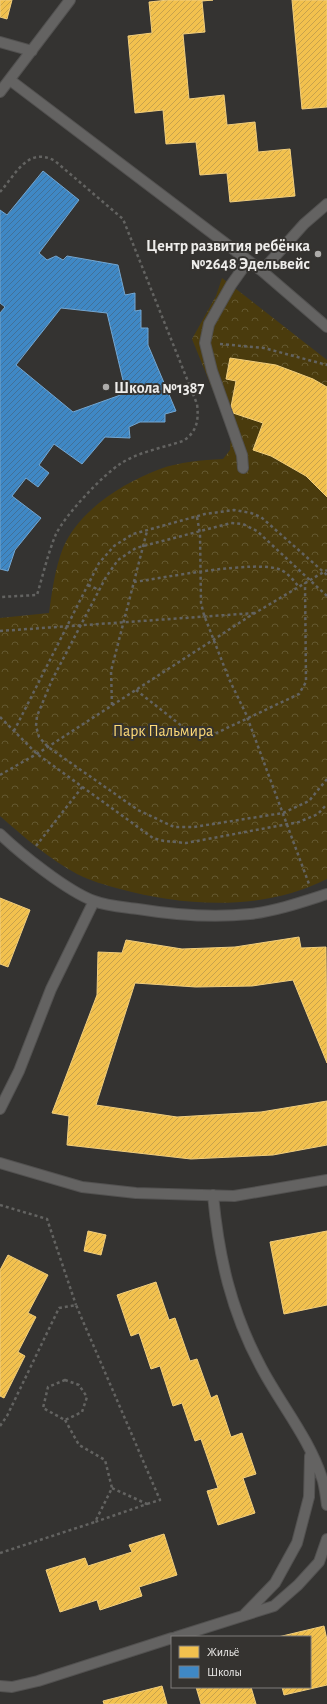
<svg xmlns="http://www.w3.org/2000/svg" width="327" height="1704" font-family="'Alegreya Sans',sans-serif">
<defs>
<pattern id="park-crowns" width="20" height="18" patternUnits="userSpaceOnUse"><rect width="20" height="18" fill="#4a3b0d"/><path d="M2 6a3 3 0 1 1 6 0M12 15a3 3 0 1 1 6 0" fill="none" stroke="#645830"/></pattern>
<pattern id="homes-hatch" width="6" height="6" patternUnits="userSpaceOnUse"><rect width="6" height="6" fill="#f2c14e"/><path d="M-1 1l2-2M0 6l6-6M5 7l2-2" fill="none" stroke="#c7a24c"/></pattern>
<pattern id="schools-hatch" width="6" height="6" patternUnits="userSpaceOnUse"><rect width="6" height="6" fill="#3f88c5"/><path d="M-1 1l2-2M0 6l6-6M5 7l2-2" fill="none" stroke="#427199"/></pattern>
</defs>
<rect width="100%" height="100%" fill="#343331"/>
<path fill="url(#park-crowns)" d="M 222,278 L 327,360 L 327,879 C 264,911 186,907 120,889 C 105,885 91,881 77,874 C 49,859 24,837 0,816 L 0,618 L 49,613 C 52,592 55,568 63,548 C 79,510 123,483 160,469 C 179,462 202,460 223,459 L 230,450 L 231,435 L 192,339 L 216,296 Z"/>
<path fill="url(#homes-hatch)" stroke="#f1ce7d" d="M 0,0 L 12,0 L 7,19 L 0,17 Z
M 168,0 L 213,0 L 202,1 L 205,32 L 183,34 L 189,99 L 224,95 L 227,125 L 255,122 L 258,152 L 290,149 L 295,196 L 230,202 L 227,173 L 200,175 L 196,142 L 166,144 L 163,110 L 135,113 L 128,36 L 152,33 L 149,2 Z
M 292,0 L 327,0 L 327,107 L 302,109 Z
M 230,358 L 276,365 L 313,379 L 327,387 L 327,497 L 306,476 L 271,456 L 253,450 L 263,423 L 230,412 L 236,381 L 226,379 Z
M 0,898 L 30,910 L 8,967 L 0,964 Z
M 299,937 L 301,948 L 326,947 L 327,1063 L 293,980 L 252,986 L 196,987 L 135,983 L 96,1105 L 177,1117 L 261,1112 L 327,1101 L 327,1145 L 273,1155 L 191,1159 L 67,1145 L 69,1116 L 52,1113 L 97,995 L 98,952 L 122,953 L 126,940 L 182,949 L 235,947 Z
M 88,1231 L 106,1235 L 101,1255 L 84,1251 Z
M 327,1231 L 327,1305 L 284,1314 L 270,1242 Z
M 8,1255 L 48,1275 L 28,1313 L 36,1317 L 18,1352 L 25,1356 L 4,1398 L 0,1396 L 0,1270 Z
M 156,1282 L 169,1320 L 175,1318 L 190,1361 L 197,1359 L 211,1398 L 217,1395 L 231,1437 L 242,1433 L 256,1474 L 243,1478 L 255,1513 L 218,1525 L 207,1491 L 218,1488 L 201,1439 L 195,1441 L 182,1403 L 173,1406 L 160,1366 L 151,1369 L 139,1333 L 131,1336 L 117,1295 Z
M 164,1534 L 177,1575 L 139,1587 L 142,1596 L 100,1610 L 97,1600 L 60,1612 L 46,1570 L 85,1558 L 88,1566 L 132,1552 L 129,1545 Z
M 324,1626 L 327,1640 L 327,1685 L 284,1695 L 282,1687 L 310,1687 L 310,1637 L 278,1637 Z
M 162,1686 L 167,1704 L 104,1704 L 103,1701 Z
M 196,1687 L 251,1687 L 256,1704 L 201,1704 Z"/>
<path fill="url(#schools-hatch)" stroke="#74a6d0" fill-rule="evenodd" d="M 43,171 L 79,200 L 39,253 L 47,260 L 56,256 L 63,260 L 67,256 L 118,265 L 125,295 L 135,293 L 135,311 L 141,310 L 141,328 L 148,328 L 148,345 L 176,411 L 165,414 L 165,422 L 140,422 L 129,427 L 130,438 L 105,437 L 82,464 L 54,444 L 39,465 L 49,473 L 38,487 L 26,478 L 12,496 L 41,518 L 15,550 L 8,571 L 0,569 L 0,313 L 5,307 L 0,303 L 0,210 L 7,215 ZM 61,308 L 107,313 L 126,393 L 73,412 L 16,365 Z"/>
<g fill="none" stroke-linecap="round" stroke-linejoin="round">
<g stroke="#525150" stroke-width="12">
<path id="service" d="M 0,42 L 32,51
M 10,80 L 262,271 L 327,327
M 0,92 L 70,0
M 262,271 L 304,224 L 327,204
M 243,468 L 242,455 L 212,371 L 205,343 L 209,324 L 231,285 L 248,261
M 0,834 C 21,854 67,891 94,901 C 107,906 124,907 138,909 C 175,915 213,918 250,914 C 276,911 302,902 327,894
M 0,1109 L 19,1071 L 51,989 L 94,901
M 0,1163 L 82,1187 L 136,1193 L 234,1196 L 327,1180
M 213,1195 C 219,1258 231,1311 261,1367 C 281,1405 310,1439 323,1481 C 325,1489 326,1497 327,1505
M 245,1614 L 275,1583 L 297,1543 L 309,1497 L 310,1456
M 176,1637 L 274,1606 L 298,1585 L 319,1562 L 327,1539
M 0,1686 L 12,1687 L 38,1681 L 172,1638"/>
</g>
<path stroke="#636361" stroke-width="2.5" stroke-dasharray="3 3" stroke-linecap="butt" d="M 0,192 C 16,174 28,146 55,161 L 123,219 L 197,404 C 199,420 197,432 183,441 C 162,448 138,452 120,464 C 102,476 66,514 56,534 C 48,553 43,575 37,595 L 0,597
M 220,344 L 264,348 L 327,365
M 197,517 L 200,534 L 201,603 L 204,615 L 229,679 L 246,714 L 309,884
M 134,582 C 163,578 258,559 281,570 C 288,573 294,581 299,587
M 88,585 L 99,590
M 327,596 L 257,531 L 243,524 L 231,523 L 136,548 L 118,560 L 106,577 L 52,680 L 37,716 L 36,726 L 39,737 L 48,747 L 138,810 L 174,827 L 194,827 L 283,813 L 309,801 L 327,779
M 0,631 L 255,613
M 136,690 L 192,734 L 200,737 L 210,736 L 299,694 L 306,682 L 305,583
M 112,705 L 111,671 L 147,531
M 0,717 L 37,754 L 153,838 L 164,841 L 186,843 L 299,822 L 318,814 L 327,804
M 14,731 L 99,563 L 114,546 L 133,534 L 205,514 L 234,510 L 251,513 L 261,517 L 327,575
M 0,775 L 40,752 L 250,616 L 327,570
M 36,846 L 83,786
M 0,1205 L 47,1219 L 76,1305
M 65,1380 L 79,1385 L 87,1397 L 82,1412 L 65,1420 L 43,1408 L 48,1387 Z
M 65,1420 L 79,1445 L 105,1460 L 112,1488 L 95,1522 L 147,1504 L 112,1488
M 0,1426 L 7,1416 L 59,1308 L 76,1305 L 160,1500 L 147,1504
M 0,1553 L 95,1522"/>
<use href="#service" stroke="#646362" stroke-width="10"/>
</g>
<g fill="#adacaa" stroke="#353330" stroke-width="1.5">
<circle cx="318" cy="254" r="4"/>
<circle cx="106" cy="387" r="4"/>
</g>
<g text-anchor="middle" stroke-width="4" stroke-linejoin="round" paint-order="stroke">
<g font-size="16" font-weight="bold" fill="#eeedeb" stroke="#353330" text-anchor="end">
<text x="310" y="251">Центр развития ребёнка<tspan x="310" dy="18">№2648 Эдельвейс</tspan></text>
<text x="114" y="393" text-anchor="start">Школа №1387</text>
</g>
<g font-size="16" fill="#feda77" stroke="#353330">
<text x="163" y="736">Парк Пальмира</text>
</g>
</g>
<rect x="171" y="1636" width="140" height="52" fill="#353330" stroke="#7f7d7b"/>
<rect x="179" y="1646" width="20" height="12" fill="#f2c14e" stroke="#7f7d7b"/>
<text x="207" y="1656" font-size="12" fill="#eeedeb">Жильё</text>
<rect x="179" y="1666" width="20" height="12" fill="#3f88c5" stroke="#7f7d7b"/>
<text x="207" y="1676" font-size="12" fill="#eeedeb">Школы</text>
</svg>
